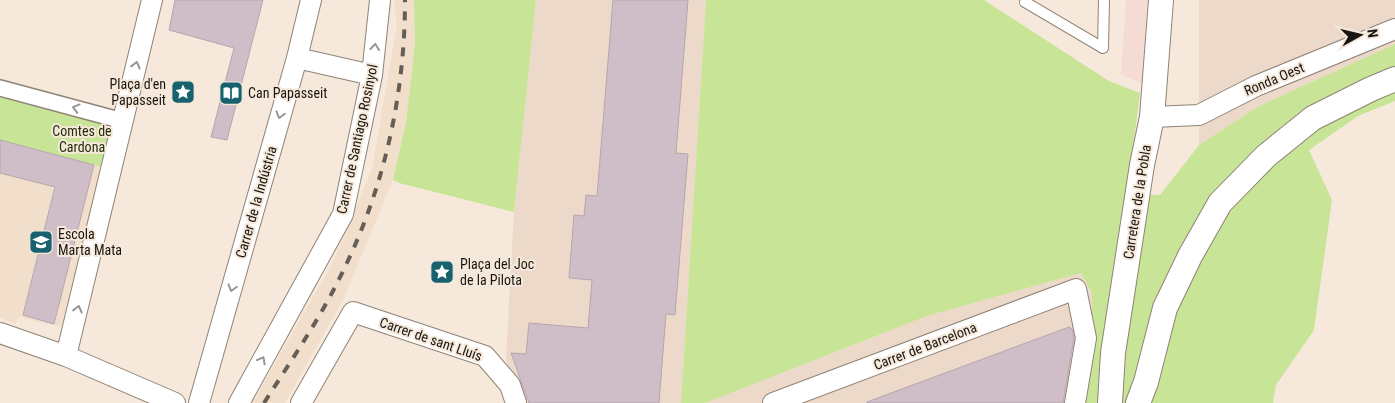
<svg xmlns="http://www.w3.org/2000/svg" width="1395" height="403" font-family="'Roboto Condensed',sans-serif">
<rect width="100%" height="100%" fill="#f6e9db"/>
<path fill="#f4dbd4" d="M 1126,0 L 1148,0 L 1142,83 L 1121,75 Z"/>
<path fill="#edd9ca" d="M 536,0 L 706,0 L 681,403 L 511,403 L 506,357 L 514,212 Z
M 1199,0 L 1395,0 L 1395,44 L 1257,107 L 1199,145 Z
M 1081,273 L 1092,293 L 1092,341 L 1078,403 L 705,403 L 927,316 Z"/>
<path fill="#f1decb" d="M 394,0 L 414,0 L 415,44 L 406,122 L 393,180 L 344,298 L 285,403 L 252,403 L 331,266 L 372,169 L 397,25 Z
M 0,140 L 102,167 L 61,327 L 18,317 L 16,324 L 0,318 Z"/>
<path fill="#c8e496" d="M 414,0 L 536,0 L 514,212 L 399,183 L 393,180 L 406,122 L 415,44 Z
M 706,0 L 984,0 L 1109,81 L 1140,93 L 1127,194 L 1160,195 L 1199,145 L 1257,107 L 1395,44 L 1395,101 L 1358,116 L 1309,150 L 1332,200 L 1314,330 L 1276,385 L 1273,403 L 1078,403 L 1092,341 L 1092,293 L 1081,273 L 927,316 L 705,403 L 681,403 Z
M 0,94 L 115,124 L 102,167 L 0,140 Z"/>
<path fill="#cfbec7" stroke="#b6a5ae" d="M 175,0 L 263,0 L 227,140 L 211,137 L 234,48 L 169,30 Z
M 613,0 L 688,0 L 676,153 L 688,154 L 675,315 L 666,314 L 659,403 L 529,403 L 511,353 L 526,354 L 529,323 L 588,328 L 592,280 L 569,278 L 574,215 L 584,216 L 586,195 L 597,196 Z
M 0,140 L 94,165 L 54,324 L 23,315 L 55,187 L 0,173 Z
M 1069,327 L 1072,329 L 1074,338 L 1063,403 L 867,403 L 867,402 Z"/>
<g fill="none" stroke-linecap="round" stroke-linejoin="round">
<g stroke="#8f8376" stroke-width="12">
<path id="service" d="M 1026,0 L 1025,2 L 1103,48 L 1104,0"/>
</g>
<g stroke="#8f8376" stroke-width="18">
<path id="pedestrian" d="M 0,88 L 123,121"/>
</g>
<g stroke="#8f8376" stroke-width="22">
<path id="minor" d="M 297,58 L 372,75
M 1152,117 L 1199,115 L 1256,86 L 1395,29
M 0,333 L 66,356 L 175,403
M 66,356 L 152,0
M 199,403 L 297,58 L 311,0
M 239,403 L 343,214 L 372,75 L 380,0
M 301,403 L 353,312 L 485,356 L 510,385 L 516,403
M 773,403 L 1076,289 L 1086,338 L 1075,403"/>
</g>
<g stroke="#8f8376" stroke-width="26">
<path id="tertiary" d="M 1110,403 L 1113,353 L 1142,165 L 1152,117 L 1161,0
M 1138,403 L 1146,382 L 1165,308 L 1190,256 L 1220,203 L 1266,156 L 1313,118 L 1371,89 L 1395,79"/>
</g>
<use href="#service" stroke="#fff" stroke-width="10"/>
<use href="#pedestrian" stroke="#fff" stroke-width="15"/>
<use href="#minor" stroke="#fff" stroke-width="20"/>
<use href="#tertiary" stroke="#fff" stroke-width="24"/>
<path stroke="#655e56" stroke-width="4" stroke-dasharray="9 9" stroke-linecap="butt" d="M 264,403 C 292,359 322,316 344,269 C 385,185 405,93 405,0"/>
</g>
<defs><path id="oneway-chevron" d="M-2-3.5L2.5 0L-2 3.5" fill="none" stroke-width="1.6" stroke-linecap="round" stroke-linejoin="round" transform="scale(1.25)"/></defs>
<g stroke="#989693">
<use href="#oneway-chevron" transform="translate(375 47) rotate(-83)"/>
<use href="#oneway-chevron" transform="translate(136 65) rotate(-76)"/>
<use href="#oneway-chevron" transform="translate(76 108) rotate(-165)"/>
<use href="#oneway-chevron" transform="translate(280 115) rotate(106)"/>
<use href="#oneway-chevron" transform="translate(232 288) rotate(106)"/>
<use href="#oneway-chevron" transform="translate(78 309) rotate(-76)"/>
<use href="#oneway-chevron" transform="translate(262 360) rotate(-61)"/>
</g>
<defs>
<g id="sight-square" transform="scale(1.25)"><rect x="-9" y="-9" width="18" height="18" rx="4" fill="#17626e" stroke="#f6e9db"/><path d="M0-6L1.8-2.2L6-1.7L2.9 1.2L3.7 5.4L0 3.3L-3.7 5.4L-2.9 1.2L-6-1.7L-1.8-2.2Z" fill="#fff"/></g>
<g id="library-square" transform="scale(1.25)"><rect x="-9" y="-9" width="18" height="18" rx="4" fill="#17626e" stroke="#f6e9db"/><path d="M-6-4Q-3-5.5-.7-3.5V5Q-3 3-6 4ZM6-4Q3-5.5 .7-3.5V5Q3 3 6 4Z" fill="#fff"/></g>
<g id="school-square" transform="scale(1.25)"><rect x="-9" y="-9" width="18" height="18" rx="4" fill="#17626e" stroke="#f6e9db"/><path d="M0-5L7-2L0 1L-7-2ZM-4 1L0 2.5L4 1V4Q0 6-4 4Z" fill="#fff"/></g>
</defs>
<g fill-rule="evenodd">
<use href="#sight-square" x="183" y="92"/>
<use href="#library-square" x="231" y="93"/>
<use href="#school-square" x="41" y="242"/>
<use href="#sight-square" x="442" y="272"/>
</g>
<g text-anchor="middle" stroke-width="4" stroke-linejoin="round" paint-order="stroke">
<g font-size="14" fill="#191510" stroke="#f6e9db">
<text transform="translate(1274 79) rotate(-23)" y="5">Ronda Oest</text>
<text transform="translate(357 139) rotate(-78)" y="5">Carrer de Santiago Rosinyol</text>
<text transform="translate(256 202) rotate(-74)" y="5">Carrer de la Indústria</text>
<text transform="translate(1137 202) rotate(-81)" y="5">Carretera de la Pobla</text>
<text transform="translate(431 339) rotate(19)" y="5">Carrer de sant Lluís</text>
<text transform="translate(925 346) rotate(-21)" y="5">Carrer de Barcelona</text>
</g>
<g font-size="14" fill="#191510" stroke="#f6e9db" text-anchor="start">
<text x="166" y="89" text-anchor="end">Plaça d'en<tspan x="166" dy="16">Papasseit</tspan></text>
<text x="248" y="98">Can Papasseit</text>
<text x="58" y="239">Escola<tspan x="58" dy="16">Marta Mata</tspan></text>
<text x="460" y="269">Plaça del Joc<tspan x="460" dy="16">de la Pilota</tspan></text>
</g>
<g font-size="14" fill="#232e0b" stroke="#f6e9db">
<text x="82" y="136">Comtes de<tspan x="82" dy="16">Cardona</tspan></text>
</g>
</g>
<g transform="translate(1360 35) rotate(82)" stroke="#f6e9db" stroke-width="4" paint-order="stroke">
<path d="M0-4L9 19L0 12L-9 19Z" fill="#191510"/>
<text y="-8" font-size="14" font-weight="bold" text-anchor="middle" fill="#191510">N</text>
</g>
</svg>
